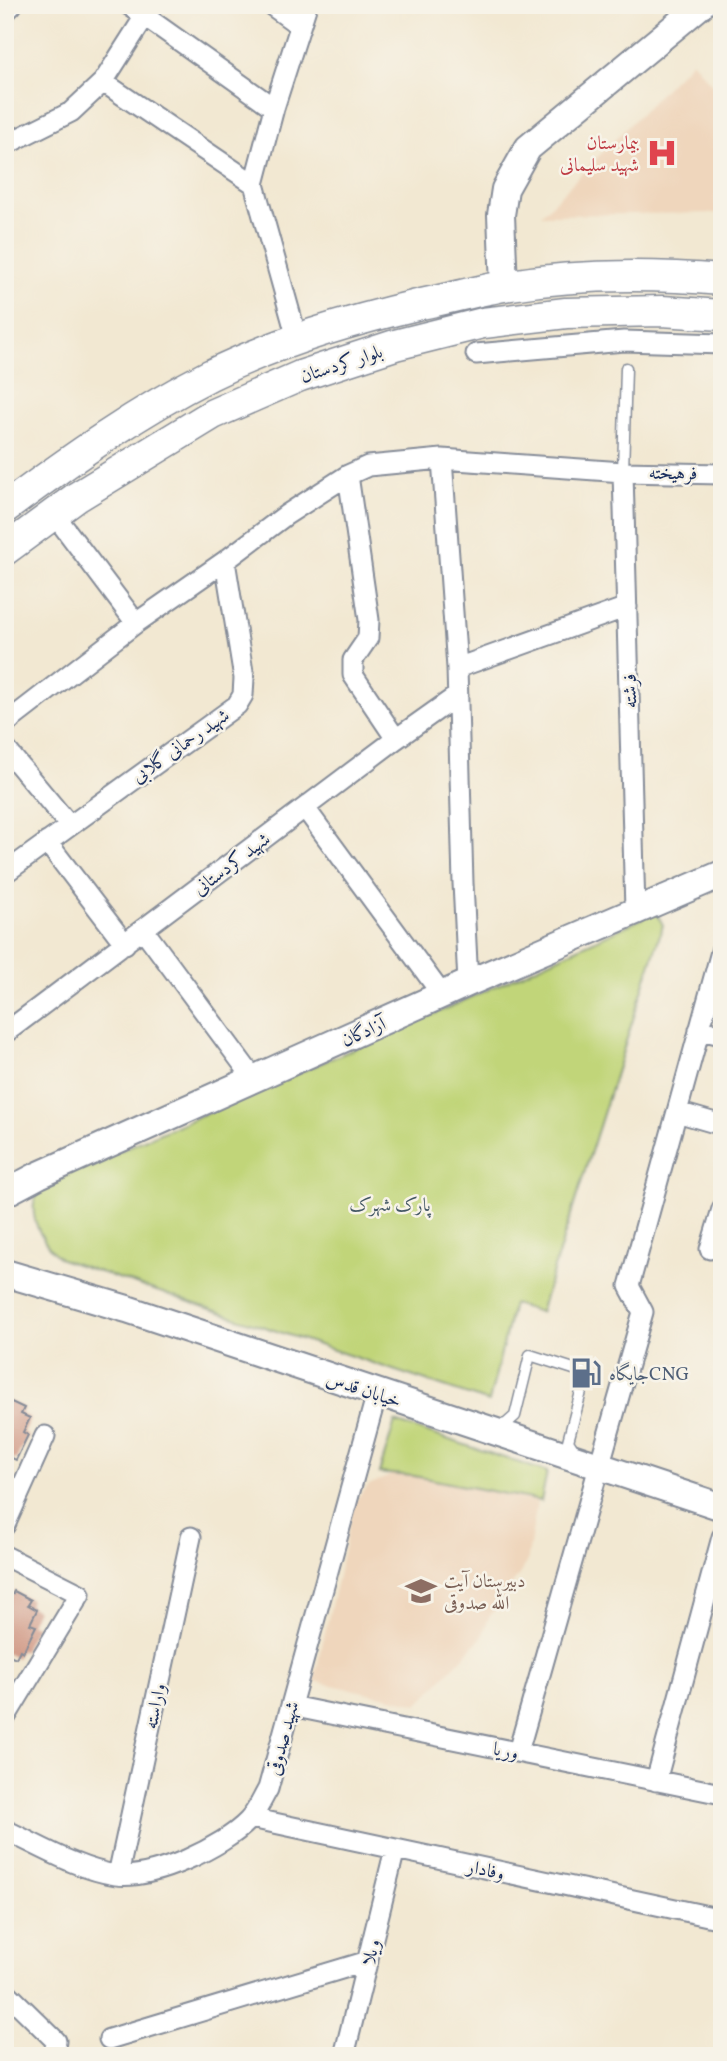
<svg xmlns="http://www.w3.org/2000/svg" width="727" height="2061" font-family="Vollkorn,Amiri,serif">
<rect width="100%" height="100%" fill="#f7f3e8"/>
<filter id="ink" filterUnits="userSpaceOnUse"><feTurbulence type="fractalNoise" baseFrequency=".0143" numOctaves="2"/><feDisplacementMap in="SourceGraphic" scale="14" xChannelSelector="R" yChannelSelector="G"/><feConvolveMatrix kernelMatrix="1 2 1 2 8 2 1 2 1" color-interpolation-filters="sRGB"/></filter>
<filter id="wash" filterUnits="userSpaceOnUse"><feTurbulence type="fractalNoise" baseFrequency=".00686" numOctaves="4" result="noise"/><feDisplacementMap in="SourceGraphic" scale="28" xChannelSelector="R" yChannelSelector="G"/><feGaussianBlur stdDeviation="1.57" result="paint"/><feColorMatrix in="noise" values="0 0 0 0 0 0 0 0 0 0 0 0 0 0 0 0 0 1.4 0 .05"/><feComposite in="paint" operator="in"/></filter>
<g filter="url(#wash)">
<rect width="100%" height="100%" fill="#f2e8d2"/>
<path fill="#efd6bc" d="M 692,61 L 719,93 L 722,91 L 722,213 L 541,215 Z
M 416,1473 L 537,1502 L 527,1563 L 488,1619 L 482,1637 L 418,1704 L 314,1681 L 355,1501 L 369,1485 L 394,1474 Z"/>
<path fill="#c1d579" stroke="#6e826c" stroke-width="2" d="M 656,912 L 663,925 L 540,1312 L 513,1304 L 489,1402 L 61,1259 C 46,1248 31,1223 34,1203 C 35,1196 41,1189 45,1183 L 448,1008 Z
M 395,1422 L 547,1472 L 541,1501 L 414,1476 L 379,1473 Z"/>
<g id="blocks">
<path fill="#cf9582" d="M 5,1399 L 24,1408 L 21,1414 L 30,1418 L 23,1432 L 28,1435 L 16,1460 L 5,1455 Z
M 14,1591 L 31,1600 L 28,1605 L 37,1610 L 30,1624 L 36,1626 L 23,1652 L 20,1650 L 16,1658 L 5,1653 L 5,1592 L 12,1595 Z"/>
</g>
</g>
<g filter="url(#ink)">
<use href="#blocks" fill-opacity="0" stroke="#868c98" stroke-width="2"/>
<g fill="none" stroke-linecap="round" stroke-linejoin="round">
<g stroke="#868c98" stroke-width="13">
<path id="lane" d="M 623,472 L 626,368
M 497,1426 L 506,1424 L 515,1416 L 530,1355 L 586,1373 L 568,1441 L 575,1452"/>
</g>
<g stroke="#868c98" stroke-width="23">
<path id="street" d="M 129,5 L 274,108
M 271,5 L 300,26
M 5,12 L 12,5
M 103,82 L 254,184
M 5,145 L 71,112 L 103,82 L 152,5
M 297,338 L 254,184 L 274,108 L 307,5
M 476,354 L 624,341 L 722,344
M 442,459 L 457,668 L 463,883 L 468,983
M 623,472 L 635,911
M 348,475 L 369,620 L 368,638 L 353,660 L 353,675 L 396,739
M 54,514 L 136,623
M 457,668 L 627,607
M 5,724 L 136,623 L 225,561 L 286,515 L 348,475 L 368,466 L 442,459 L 623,472 L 722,474
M 5,748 L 69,825
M 305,808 L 443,996
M 47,842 L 125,944
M 5,873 L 237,705 L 243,695 L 244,678 L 225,561
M 143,929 L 254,1079
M 699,1030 L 722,1035
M 5,1033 L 396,739 L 458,695
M 677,1112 L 722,1125
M 710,1249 L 722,1209
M 5,1525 L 45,1436
M 5,1556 L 80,1594 L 5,1718
M 291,1706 L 722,1794
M 518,1752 L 643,1312 L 629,1286 L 722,948
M 656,1781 L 722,1537
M 251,1818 L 722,1919
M 5,1830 C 40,1846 77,1869 116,1875 C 153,1880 223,1847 248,1821 C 257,1812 262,1799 268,1789 L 377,1393
M 118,1875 L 191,1537
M 5,1991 L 56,2041 L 54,2056
M 109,2039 L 368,1961
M 344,2056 L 395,1849"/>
</g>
<g stroke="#868c98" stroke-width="30">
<path id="secondary" d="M 504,286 L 501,215 L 505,189 L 528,148 L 701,5
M 5,1193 L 39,1175 L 468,983 L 722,874
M 5,1273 L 127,1309 L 722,1507"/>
</g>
<g stroke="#868c98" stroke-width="33">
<path id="primary" d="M 5,508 C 71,459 137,412 210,375 C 277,342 349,321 421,304 C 449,298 477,291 504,286 C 576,274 650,274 722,280
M 5,550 L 77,497 L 213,414 L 300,376 L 395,345 L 483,323 L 566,313 L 662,311 L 722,315"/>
</g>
<use href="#lane" stroke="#fff" stroke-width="10"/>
<use href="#street" stroke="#fff" stroke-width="19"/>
<use href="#secondary" stroke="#fff" stroke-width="26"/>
<use href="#primary" stroke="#fff" stroke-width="30"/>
</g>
</g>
<defs>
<g id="hospital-bare" transform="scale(2.415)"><path d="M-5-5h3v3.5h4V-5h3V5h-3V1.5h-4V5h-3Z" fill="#e0444e" stroke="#f7f3e8" stroke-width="2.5" paint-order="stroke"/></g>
<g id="fuel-bare" transform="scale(2.415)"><path d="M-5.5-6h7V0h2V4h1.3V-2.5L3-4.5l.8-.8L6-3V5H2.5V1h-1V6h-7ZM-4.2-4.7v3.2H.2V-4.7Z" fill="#5c6f8a" stroke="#f7f3e8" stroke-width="2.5" paint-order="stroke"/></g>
<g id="school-bare" transform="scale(2.415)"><path d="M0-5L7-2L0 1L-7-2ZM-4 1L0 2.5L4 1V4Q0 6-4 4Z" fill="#8d6e63" stroke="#f7f3e8" stroke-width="2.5" paint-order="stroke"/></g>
</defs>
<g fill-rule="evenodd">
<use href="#hospital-bare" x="662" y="153"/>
<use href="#fuel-bare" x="586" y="1373"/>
<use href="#school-bare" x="421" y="1591"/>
</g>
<g text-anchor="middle" stroke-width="5" stroke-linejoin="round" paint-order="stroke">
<g font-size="19" fill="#be3a42" stroke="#f7f3e8" text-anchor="end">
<text x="639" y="149">بیمارستان<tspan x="639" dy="22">شهید سلیمانی</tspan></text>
</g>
<g font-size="19" fill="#1b2f5e" stroke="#f7f3e8">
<text transform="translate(341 363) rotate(-18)" y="7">بلوار کردستان</text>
<text transform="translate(673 472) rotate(1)" y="7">فرهیخته</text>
<text transform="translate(629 691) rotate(-91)" y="7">فرشته</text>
<text transform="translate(180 745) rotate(-35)" y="7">شهید رحمانی گلابی</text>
<text transform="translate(231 863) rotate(-37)" y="7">شهید کردستانی</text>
<text transform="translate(363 1031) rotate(-24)" y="7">آزادگان</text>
<text transform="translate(364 1389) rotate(18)" y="7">خیابان قدس</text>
<text transform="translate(154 1706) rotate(-78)" y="7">واراسته</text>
<text transform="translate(282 1738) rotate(-75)" y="7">شهید صدوقی</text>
<text transform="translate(506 1750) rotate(11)" y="7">وریا</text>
<text transform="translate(486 1869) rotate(12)" y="7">وفادار</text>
<text transform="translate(370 1952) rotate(-76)" y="7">ویلا</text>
</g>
<g font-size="19" fill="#445865" stroke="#f7f3e8">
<text x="390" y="1211">پارک شهرک</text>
</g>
<g font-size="19" fill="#4e5e75" stroke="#f7f3e8" text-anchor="start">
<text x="609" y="1380">جایگاهCNG</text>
</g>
<g font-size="19" fill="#785e54" stroke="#f7f3e8" text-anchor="start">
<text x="444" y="1587">دبیرستان آیت<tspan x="444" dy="22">الله صدوقی</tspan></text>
</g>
</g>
<rect width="727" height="2061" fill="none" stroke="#f7f3e8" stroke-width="28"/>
</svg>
